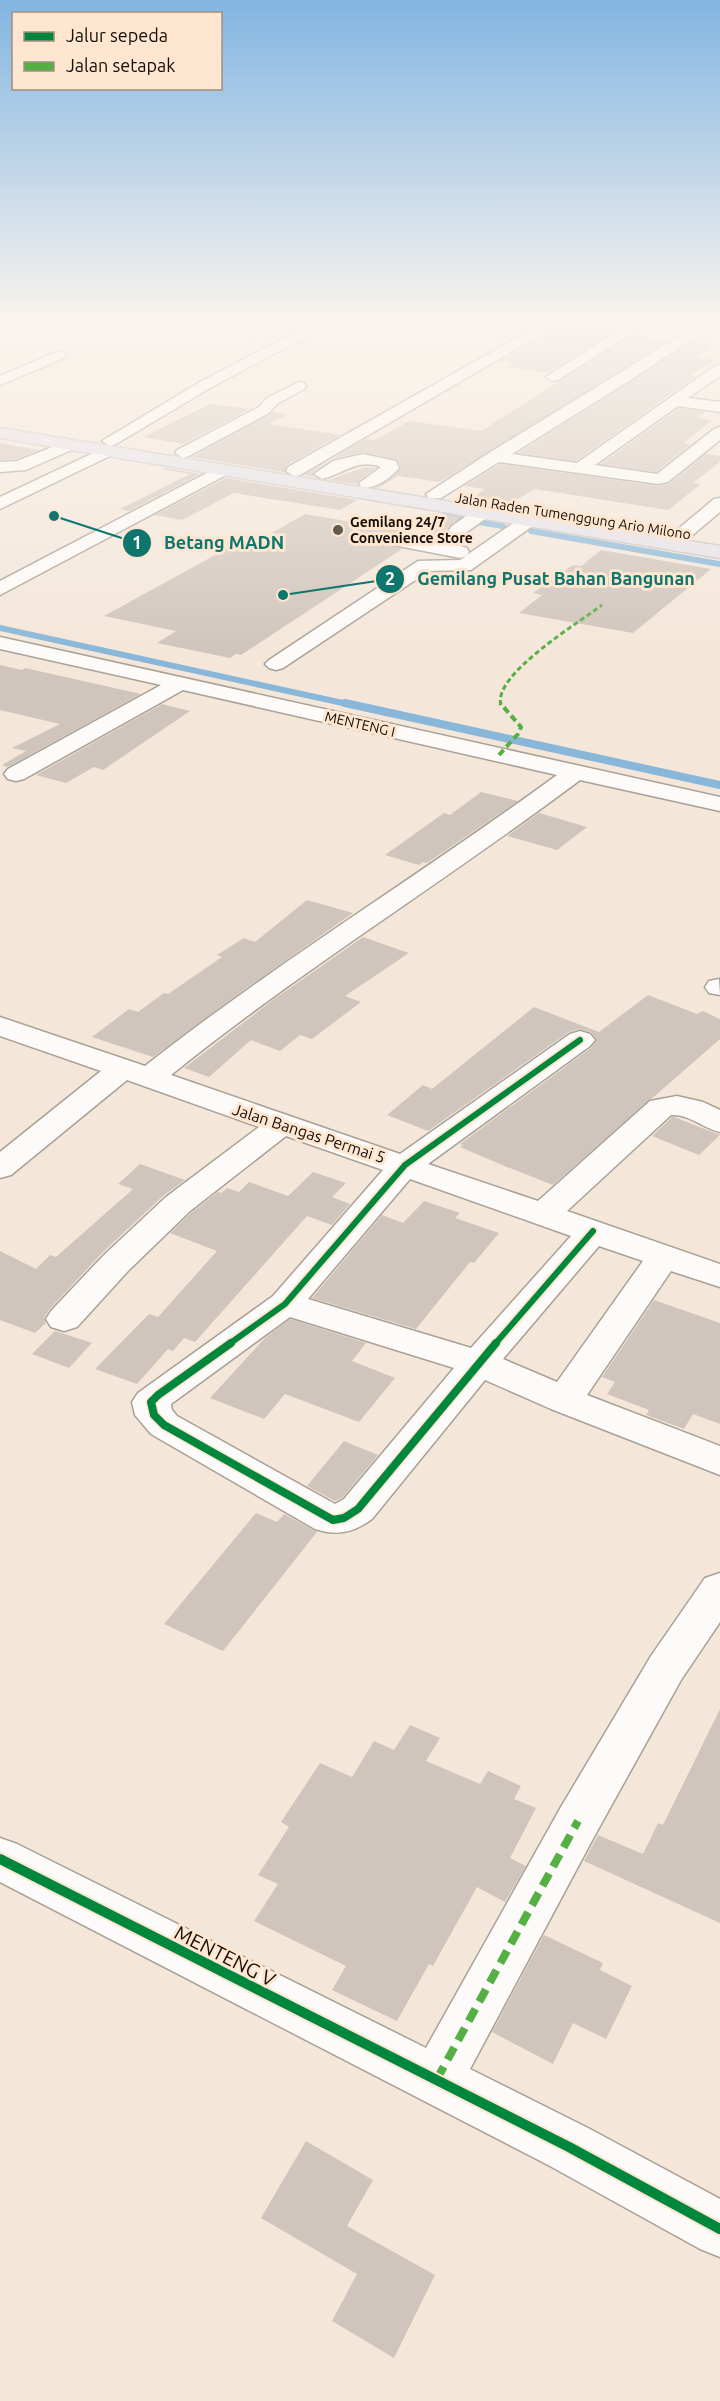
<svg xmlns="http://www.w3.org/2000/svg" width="720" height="2401" font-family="Ubuntu,sans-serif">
<rect width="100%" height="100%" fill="#f4e7da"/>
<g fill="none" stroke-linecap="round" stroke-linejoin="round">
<path stroke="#89b7d9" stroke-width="4.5" d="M 643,317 L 720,326"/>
<path stroke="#89b7d9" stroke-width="6" d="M 444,516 L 503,526
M 531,531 L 720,564
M 0,628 L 352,705"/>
<path stroke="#89b7d9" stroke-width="8" d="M 345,703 L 720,785"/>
</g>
<path fill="#d0c5bc" d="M 576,320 L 621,326 L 548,373 L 507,367 L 514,363 L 500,361 Z
M 632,335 L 670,340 L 440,482 L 398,476 L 378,488 L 376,487 L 393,477 L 401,467 L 396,459 L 363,452 L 332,459 L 313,472 L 312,475 L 315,477 L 304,475 L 366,439 L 374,440 L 409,421 L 481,431 Z
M 692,342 L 715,345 L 696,357 L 716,360 L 690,375 L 696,376 L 576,461 L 518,453 Z
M 210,404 L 250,409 L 183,444 L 143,437 Z
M 679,408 L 705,412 L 697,418 L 712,420 L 684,443 L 691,444 L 656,472 L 601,464 Z
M 273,412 L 288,414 L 269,424 L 340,435 L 287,465 L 284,472 L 192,457 Z
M 0,443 L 39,450 L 16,459 L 0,460 Z
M 706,454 L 720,456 L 720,462 L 693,483 L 701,484 L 668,510 L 535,489 L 503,508 L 467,502 L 485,489 L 464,486 L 500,464 L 658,486 L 669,484 Z
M 365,467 L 376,468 L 358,481 L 357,484 L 328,480 Z
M 165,468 L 200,474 L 129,511 L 120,509 L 190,474 L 162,469 Z
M 226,478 L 357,500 L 340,510 L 234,493 L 182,520 L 155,515 Z
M 305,514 L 423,534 L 449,515 L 461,517 L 447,529 L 452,536 L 465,536 L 486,521 L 456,543 L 394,533 L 388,534 L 383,540 L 386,545 L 402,549 L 241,655 L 236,654 L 230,658 L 157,643 L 176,631 L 104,616 L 226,549 L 240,551 Z
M 601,550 L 711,569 L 633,633 L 519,613 L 542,595 L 533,593 L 573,565 L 581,566 Z
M 0,665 L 22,670 L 25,668 L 141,694 L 8,767 L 2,765 L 26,751 L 12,748 L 60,724 L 0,710 Z
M 162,704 L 190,711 L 103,770 L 94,767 L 66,783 L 36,775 Z
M 481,792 L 518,801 L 427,863 L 423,862 L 419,865 L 385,855 L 444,813 L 450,815 Z
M 539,813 L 587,827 L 557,850 L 507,836 Z
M 307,900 L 353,913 L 245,989 L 153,1057 L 92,1037 L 129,1009 L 138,1012 L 164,993 L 168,994 L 222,957 L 217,955 L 244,938 L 255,942 Z
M 363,937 L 409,953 L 345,996 L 361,1002 L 312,1039 L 300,1035 L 280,1051 L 251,1040 L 209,1077 L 184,1068 L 273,1000 Z
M 648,995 L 697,1014 L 703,1011 L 720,1019 L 720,1039 L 553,1185 L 502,1165 L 460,1147 L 463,1145 L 460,1144 L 591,1048 L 597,1040 L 591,1032 L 579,1029 L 569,1032 L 428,1131 L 387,1115 L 423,1085 L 432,1089 L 534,1007 L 599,1032 Z
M 672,1117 L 674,1117 L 720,1135 L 699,1155 L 652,1136 Z
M 140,1164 L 185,1180 L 164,1195 L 102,1253 L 49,1310 L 44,1318 L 46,1323 L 35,1333 L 0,1320 L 0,1251 L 36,1269 L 50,1255 L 56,1257 L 133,1189 L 118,1184 Z
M 313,1172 L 346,1183 L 332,1197 L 350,1204 L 332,1225 L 307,1216 L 195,1342 L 184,1338 L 173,1351 L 168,1349 L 137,1384 L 95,1369 L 149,1314 L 158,1317 L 217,1251 L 170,1233 L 191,1213 L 218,1192 L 221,1193 L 227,1188 L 239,1192 L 249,1182 L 288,1196 Z
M 424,1201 L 460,1213 L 455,1218 L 499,1233 L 474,1263 L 470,1262 L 416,1329 L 312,1298 L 382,1215 L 403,1223 Z
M 654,1300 L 720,1323 L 720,1424 L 693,1414 L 684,1429 L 646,1415 L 649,1410 L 607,1394 L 615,1382 L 602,1377 Z
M 290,1319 L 366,1343 L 352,1361 L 395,1378 L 359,1422 L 285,1394 L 264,1419 L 210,1398 L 265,1338 Z
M 55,1331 L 92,1343 L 69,1368 L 32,1354 Z
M 344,1441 L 378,1455 L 343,1497 L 335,1501 L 307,1486 Z
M 256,1513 L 277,1522 L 284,1514 L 317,1532 L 223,1651 L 164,1624 Z
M 720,1709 L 720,1923 L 584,1861 L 598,1835 L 643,1854 L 658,1823 L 663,1825 Z
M 410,1725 L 440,1738 L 426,1761 L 480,1784 L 488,1771 L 521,1786 L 514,1799 L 536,1808 L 510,1858 L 526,1866 L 505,1902 L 477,1887 L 433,1966 L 429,1964 L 397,2021 L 332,1990 L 346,1966 L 254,1921 L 278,1884 L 258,1875 L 289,1827 L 281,1822 L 320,1763 L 352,1777 L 374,1741 L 394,1750 Z
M 544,1935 L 603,1963 L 600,1970 L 632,1986 L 606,2039 L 573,2023 L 553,2064 L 492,2032 Z
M 306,2141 L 373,2180 L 347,2226 L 435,2275 L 394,2358 L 332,2321 L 357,2274 L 261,2218 Z"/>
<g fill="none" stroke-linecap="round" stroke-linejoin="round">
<g stroke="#a9a096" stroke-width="3">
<path id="minor" d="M 554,317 L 571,317 L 300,475 L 294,476 L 286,471 L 288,467 Z
M 639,317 L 649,317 L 651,320 L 558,380 L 553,381 L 546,377 Z
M 315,322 L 322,326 L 320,329 L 210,388 L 116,444 L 110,446 L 102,441 L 200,382 Z
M 701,323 L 706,324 L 708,327 L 706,330 L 632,379 L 512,454 L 577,463 L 715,366 L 720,365 L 720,376 L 688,398 L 720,402 L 720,412 L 678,406 L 595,465 L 657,474 L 714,429 L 720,427 L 720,440 L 668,482 L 658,484 L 499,462 L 441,498 L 429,498 L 426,494 L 489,453 Z
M 59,351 L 64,352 L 66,355 L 64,358 L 0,385 L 0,376 Z
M 299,382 L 304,383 L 306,386 L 304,389 L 277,404 L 269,413 L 189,456 L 183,458 L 175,453 L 177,450 L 259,407 L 267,398 Z
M 70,440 L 76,442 L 78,445 L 76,448 L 26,470 L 0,472 L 0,462 L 17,461 Z
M 108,446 L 114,448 L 116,451 L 114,454 L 0,509 L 0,497 Z
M 363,454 L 396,461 L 399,468 C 391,478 374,490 361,487 L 359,483 L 381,467 C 357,458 344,474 322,479 L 314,474 L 333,461 Z
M 222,465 L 228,466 L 230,470 L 228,474 L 0,595 L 0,581 Z
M 720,498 L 720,512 L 689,538 L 677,538 L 674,534 L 677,530 L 714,499 Z
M 482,508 L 488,509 L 491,513 L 488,517 L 464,534 L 452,534 L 449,530 L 452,526 L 476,509 Z
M 528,516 L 534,517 L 537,521 L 534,525 L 471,570 L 429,571 L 283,668 L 276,670 L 269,668 L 265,664 L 269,660 L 418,561 L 460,560 L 466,556 L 460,558 L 388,544 L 385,540 L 388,536 L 394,535 L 460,546 L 467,548 L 469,552 L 467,555 L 522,517 Z
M 0,637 L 720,797 L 720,811 L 580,780 C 446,881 302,969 171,1075 L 400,1154 L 570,1034 L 580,1031 L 590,1034 L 595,1040 L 590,1046 L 428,1164 L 538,1201 L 650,1101 L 677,1096 L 703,1102 L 720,1110 L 720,1132 C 703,1128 689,1114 671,1115 L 567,1211 L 720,1264 L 720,1287 L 671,1271 L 587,1395 L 720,1446 L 720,1475 L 551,1409 L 485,1380 L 372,1519 C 353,1533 337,1536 315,1529 L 151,1434 L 135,1415 L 132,1402 L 138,1393 L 273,1296 L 383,1170 L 286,1136 L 190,1211 L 128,1271 L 77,1327 L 64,1331 L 51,1327 L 46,1319 L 51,1311 L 104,1255 L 166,1197 L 259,1127 L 127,1080 L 11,1175 L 0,1178 L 0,1152 L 101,1071 L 0,1036 L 0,1017 L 145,1066 C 277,962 422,874 557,775 L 183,690 L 24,779 L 16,781 L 8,779 L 4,774 L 8,769 L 161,685 L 0,649 ZM 410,1179 L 571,1236 L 471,1348 L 308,1299 ZM 599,1246 L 643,1261 L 557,1382 L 503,1359 ZM 290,1317 L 454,1368 L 344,1499 L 335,1504 L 177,1416 L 172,1410 L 171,1404 Z
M 719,979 L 720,995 L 709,993 L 705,987 L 709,981 Z
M 720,1573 L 720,1622 L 681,1680 L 595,1835 L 470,2069 L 588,2128 L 720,2199 L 720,2257 L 700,2249 L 550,2166 L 0,1882 L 0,1838 L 17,1844 L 426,2048 L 561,1807 L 651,1656 L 705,1578 Z"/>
</g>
<g stroke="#ccc6c0" stroke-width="3">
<path id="highway" d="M 0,428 L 720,546 L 720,558 L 0,438 Z"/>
</g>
<use href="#minor" fill="#fdfbf9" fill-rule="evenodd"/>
<use href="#highway" fill="#e5e2e9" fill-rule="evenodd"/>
<path stroke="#55b044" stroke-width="3" stroke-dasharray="5 3" stroke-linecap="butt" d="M 501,705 C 492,675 580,622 602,605"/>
<path stroke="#55b044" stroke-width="4" stroke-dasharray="7 4" stroke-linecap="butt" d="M 499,755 L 518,734 L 521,727 L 500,703"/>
<path stroke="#55b044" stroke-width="8" stroke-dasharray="14 8" stroke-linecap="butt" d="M 437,2079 L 578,1821"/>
<g stroke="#fee6d0" stroke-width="10">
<path id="cycleway-far2" d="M 229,1344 L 285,1304 L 405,1165 L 580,1040
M 495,1344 L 593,1231"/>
</g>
<g stroke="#fee6d0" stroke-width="11">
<path id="cycleway-far1" d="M 231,1343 L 158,1395 L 151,1402 L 154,1415 L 164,1425 L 333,1520 L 344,1518 L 358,1509 L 496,1343"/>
</g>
<g stroke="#fee6d0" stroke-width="14">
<path id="cycleway" d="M 0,1859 L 569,2147 L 720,2229"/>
</g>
<use href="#cycleway-far2" stroke="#00873e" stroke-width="6"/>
<use href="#cycleway-far1" stroke="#00873e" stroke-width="8"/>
<use href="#cycleway" stroke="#00873e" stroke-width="10"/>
</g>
<linearGradient id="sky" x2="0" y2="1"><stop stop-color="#82b5e2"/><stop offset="0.49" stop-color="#faf4ee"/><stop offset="1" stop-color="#faf4ee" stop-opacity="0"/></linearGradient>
<rect width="720" height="653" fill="url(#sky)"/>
<circle fill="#635951" stroke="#fee6d0" stroke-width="2" cx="338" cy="530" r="6"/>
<g text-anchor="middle" stroke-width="6" stroke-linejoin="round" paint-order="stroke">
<g font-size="14" fill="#150d07" stroke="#fee6d0">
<text transform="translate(573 516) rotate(9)" y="5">Jalan Raden Tumenggung Ario Milono</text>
<text transform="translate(360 724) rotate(13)" y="5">MENTENG I</text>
</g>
<g font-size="14" font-weight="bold" fill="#150d07" stroke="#fee6d0" text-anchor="start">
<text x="350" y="527">Gemilang 24/7<tspan x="350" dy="16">Convenience Store</tspan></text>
</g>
<g font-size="16" fill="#150d07" stroke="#fee6d0">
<text transform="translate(309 1133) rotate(18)" y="6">Jalan Bangas Permai 5</text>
</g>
<g font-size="20" fill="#150d07" stroke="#fee6d0">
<text transform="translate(225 1956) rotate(27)" y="7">MENTENG V</text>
</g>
</g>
<path fill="none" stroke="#0f766e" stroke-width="2" d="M54 516L137 543M283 595L390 579"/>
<g fill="#0f766e" stroke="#fee6d0" stroke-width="2">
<circle cx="54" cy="516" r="6"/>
<circle cx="283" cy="595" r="6"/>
<circle cx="137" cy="543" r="15"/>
<circle cx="390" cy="579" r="15"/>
</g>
<g font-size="18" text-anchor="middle" font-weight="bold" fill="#fff">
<text x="137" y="549">1</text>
<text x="390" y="585">2</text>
</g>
<g font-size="18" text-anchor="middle" font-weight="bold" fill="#0f766e" stroke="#fee6d0" stroke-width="6" stroke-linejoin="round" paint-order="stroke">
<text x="224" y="549">Betang MADN</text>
<text x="556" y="585">Gemilang Pusat Bahan Bangunan</text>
</g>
<rect x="12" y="12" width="210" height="78" fill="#fee6d0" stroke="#a18f80" stroke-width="1.5"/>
<rect x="24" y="32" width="30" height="9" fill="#00873e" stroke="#a18f80" stroke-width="1.5"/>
<text x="66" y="42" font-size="18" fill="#150d07">Jalur sepeda</text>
<rect x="24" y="62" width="30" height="9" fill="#55b044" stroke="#a18f80" stroke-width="1.5"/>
<text x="66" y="72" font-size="18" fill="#150d07">Jalan setapak</text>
</svg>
